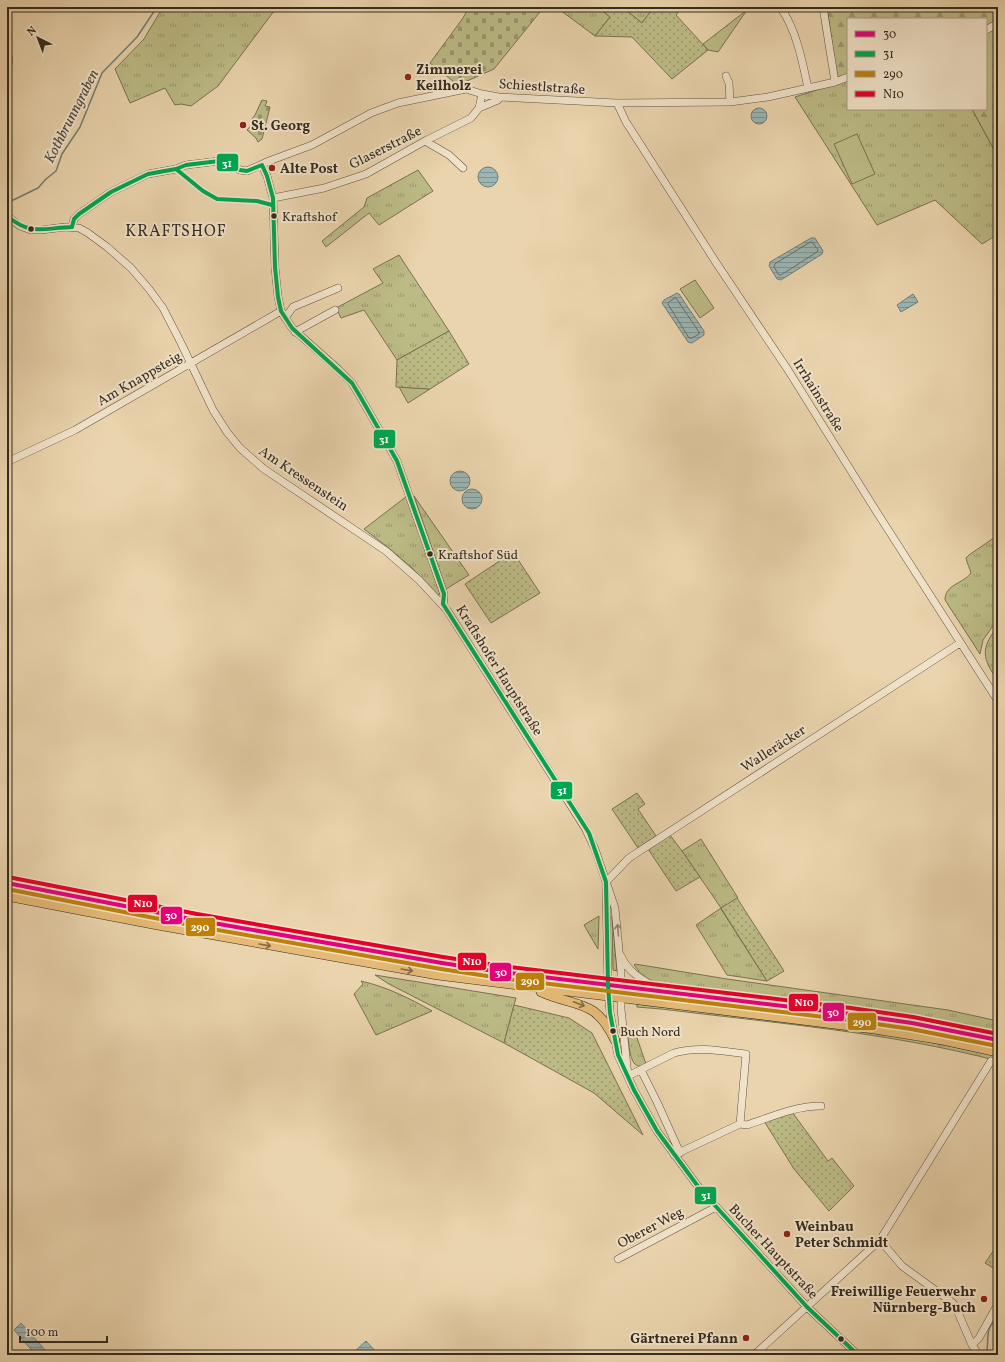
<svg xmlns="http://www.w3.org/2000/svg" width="1005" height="1362" font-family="Vollkorn,serif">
<defs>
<pattern id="grass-tufts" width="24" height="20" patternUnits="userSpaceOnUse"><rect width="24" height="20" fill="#bcbb86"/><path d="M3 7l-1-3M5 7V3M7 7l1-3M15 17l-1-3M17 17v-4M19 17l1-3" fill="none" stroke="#9a986d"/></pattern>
<pattern id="forest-firs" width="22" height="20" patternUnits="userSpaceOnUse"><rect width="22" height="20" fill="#bcbb86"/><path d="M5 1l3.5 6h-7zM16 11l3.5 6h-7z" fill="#9a986d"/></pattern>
<pattern id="cemetery-stones" width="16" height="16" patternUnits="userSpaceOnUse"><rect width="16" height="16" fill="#bcbb86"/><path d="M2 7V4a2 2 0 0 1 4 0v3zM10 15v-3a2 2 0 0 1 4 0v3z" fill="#9a986d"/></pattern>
<pattern id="park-dots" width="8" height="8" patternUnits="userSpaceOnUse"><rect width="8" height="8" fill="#bcbb86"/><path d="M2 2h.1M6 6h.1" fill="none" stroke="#9a986d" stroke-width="1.8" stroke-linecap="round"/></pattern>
<pattern id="water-rules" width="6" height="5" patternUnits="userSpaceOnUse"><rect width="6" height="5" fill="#9bb6b4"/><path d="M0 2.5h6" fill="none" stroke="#7f9492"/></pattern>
</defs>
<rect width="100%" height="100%" fill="#ead4ad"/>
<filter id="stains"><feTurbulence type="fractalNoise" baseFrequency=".005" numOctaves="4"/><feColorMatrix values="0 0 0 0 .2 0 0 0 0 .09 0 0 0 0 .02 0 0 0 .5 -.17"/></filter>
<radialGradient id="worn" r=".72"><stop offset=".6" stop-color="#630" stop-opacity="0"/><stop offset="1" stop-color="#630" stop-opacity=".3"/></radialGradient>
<path fill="url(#grass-tufts)" stroke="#787353" d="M 163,7 L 277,7 L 218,86 L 191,106 L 181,104 L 175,105 L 165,88 L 130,103 L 115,69 L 144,39 Z
M 556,7 L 598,7 L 610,17 L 595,36 Z
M 622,7 L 654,7 L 642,23 Z
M 747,10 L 718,52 L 708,50 L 703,44 Z
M 848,80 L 848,109 L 972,109 L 998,157 L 998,234 L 982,244 L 935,200 L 877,225 L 795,97 Z
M 418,170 L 433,191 L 379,225 L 369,213 L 326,247 L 322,241 L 364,207 L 367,198 Z
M 399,255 L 449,331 L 397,360 L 364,310 L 341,318 L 336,308 L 383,283 L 373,269 Z
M 399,387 L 430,389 L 408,403 Z
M 407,496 L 440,594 L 438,595 L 412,568 L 390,549 L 364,529 Z
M 414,496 L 469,575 L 446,589 Z
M 998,535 L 998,619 L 983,640 L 980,654 L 945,600 C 945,584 963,584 971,573 C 970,568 967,564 966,558 L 969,555 Z
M 998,626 L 998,681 C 982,658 980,649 998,626 Z
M 701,839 L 738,898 L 721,909 L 767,981 L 727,975 L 696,925 L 721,908 L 682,851 Z
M 7,887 L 592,986 L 593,989 L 439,972 L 7,893 Z
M 599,916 L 598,949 L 584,925 Z
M 612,916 L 617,971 L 613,970 Z
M 635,964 L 727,979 L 948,1010 L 998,1021 L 998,1037 L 817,1007 C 806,1003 784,995 774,1001 L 720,991 L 653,982 L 637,974 L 639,971 L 634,965 Z
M 375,975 L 516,998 L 504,1043 L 389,984 Z
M 361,981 C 387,987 409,998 432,1011 L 376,1035 L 354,994 L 363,984 Z
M 636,995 L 708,1003 L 763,1006 L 882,1022 L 998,1044 L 998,1049 L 636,996 Z
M 637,1004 L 910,1038 L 998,1056 L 998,1061 C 888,1032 774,1023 661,1009 L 637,1007 Z
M 636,1035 L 646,1064 C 644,1065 642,1066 640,1066 C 630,1067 629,1045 628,1038 Z"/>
<path fill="url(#forest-firs)" stroke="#787353" d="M 827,7 L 998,7 L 998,157 L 972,109 L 986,109 L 986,19 L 848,19 L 848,75 L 837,78 Z"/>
<path fill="url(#cemetery-stones)" stroke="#787353" d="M 469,7 L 544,7 L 494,69 L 458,85 L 430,63 L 463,18 Z
M 262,100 L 267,101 L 265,106 L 270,107 L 262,139 L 258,142 L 256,138 L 247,130 L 254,122 L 251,120 L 255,115 Z"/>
<path fill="url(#park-dots)" stroke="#787353" d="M 598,7 L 622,7 L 642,23 L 654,7 L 682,7 L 676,15 L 708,50 L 672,79 L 632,37 L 595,36 L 610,17 Z
M 449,331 L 469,364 L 430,389 L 396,387 L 397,360 Z
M 513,552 L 540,593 L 491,623 L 465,584 Z
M 637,793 L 645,804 L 638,809 L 656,836 L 638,848 L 612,809 Z
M 670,835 L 682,851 L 700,877 L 676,891 L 648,849 Z
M 737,898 L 784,971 L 767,981 L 721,908 Z
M 514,1005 L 569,1018 L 592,1033 L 643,1135 L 594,1093 L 504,1043 Z
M 792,1112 L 828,1161 L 832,1158 L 854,1186 L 829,1211 L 794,1169 L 764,1121 Z
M 998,1244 L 998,1271 L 985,1263 Z"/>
<path fill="#bcbb86" stroke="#787353" d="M 857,134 L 875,174 L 852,184 L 834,144 Z
M 695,280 L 714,308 L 700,318 L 680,289 Z"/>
<path fill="url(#water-rules)" stroke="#727e79" d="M751 116a8 8 0 1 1 16 0a8 8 0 1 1-16 0Z
M478 177a10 10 0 1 1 20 0a10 10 0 1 1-20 0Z
M 811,238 L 815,238 L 823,251 L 822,254 L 781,280 L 777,279 L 769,266 L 770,262 Z
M 677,293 L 679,294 L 704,331 L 704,335 L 692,343 L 688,342 L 662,303 L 664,300 Z
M 913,294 L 918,302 L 901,312 L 897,305 Z
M450 481a10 10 0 1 1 20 0a10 10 0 1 1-20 0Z
M462 499a10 10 0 1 1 20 0a10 10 0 1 1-20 0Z
M 21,1323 L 45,1350 L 40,1355 L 36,1355 L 14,1330 Z
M 366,1341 L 379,1355 L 356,1355 L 354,1352 Z"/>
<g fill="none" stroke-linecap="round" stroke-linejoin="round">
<path stroke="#68706a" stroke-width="1" d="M 811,242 L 813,243 L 818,250 L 817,252 L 781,275 L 779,275 L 774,267 L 775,264 Z
M 676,298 L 699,332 L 699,334 L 692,338 L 689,338 L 668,304 L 669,302 Z"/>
<path stroke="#727e79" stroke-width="1.5" d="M 7,203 L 38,188 L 46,179 L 56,171 L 62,154 L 80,127 L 102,73 L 137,37 L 157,7
M 996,1067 L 998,1068
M 986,1355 C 989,1346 986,1335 990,1327 C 992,1323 996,1319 998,1316"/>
<g stroke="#625543" stroke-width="8">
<path id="minor" d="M 823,7 L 835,82
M 781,8 C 797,32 802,60 808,88
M 986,30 L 998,23
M 7,50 L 9,60 L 7,71
M 726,76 L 729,83 L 730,102
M 617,103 L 626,122 L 717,264 L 788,370 L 878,514 L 998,701
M 479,108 L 498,100 L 499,97
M 425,141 L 449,155 L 463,168
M 262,165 L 267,176 L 273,198 L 275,267 L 278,297 L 281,311 L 292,328 L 338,369 L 352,383 L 361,398 L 397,461 L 444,594 L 444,599 L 443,604
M 273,198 L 324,188 L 366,174 L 425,141 L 471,118 L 479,108 L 482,94
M 7,216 L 20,226 L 31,230 L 41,230 L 65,227 L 79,228 L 88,233 L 107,247 L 131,268 L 149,289 L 163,308 L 181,343 L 213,410 L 227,432 L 240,448 L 264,469 L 386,551 L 419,580 L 447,610 L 585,828 L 595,849 L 615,908 L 621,971 L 621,1009 L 628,1076
M 72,227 L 74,219 L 79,214 L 111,192 L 148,174 L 176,169 L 186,165 L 219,161 L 226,162 L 240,170 L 247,171 L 269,161 L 312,145 L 371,113 L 398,103 L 466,89 L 482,94 L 499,97 L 617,103 L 730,102 L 768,97 L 835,82 L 848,77
M 285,318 L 293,307 L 338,288
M 295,332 L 335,310
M 7,462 L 75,430 L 281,311
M 606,882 L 629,858 L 960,643
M 606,886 L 608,985 L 610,1013 L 618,1055 L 634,1090 L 657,1131 L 700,1189 L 807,1307 L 858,1355
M 621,956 C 629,974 645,981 660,990
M 641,1070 L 657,1102 L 680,1153
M 628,1076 L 674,1053 C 698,1046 722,1051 746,1054 L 740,1124
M 674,1155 L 740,1124 L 747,1125 C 771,1117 795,1106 821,1106
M 880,1240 L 902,1266 L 953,1303 L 957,1310 L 972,1345 L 979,1355
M 618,1259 L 716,1207
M 972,1345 L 979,1338 L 998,1304
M 754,1355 L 880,1240 L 991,1061"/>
</g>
<g stroke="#352b20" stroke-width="10">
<path id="major" d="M 7,883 L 196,920 L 442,963 L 501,972 L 850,1014 L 912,1023 L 998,1040
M 7,896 L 158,925 L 438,975 L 875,1029 L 943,1040 L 998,1052
M 541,992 C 577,1008 595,998 615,1040"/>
</g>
<use href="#minor" stroke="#f1e3ca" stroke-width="7"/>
<use href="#major" stroke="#e5ba76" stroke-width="9"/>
<g stroke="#f1e3ca" stroke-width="7">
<path id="bus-1" d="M 7,883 L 196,920 L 442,963 L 501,972 L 850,1014 L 912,1023 L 998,1040"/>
</g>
<g stroke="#f1e3ca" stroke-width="7">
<path id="bus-2" d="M 176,169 L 203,191 L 217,199 L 257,201 L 272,205
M 7,216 C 31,236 43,228 72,227
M 72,227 L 74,219 L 79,214 L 111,192 L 148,174 L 176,169 L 186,165 L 219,161 L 226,162 L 240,170 L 247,171 L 262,165 L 267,176 L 273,198 L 275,267 L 278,297 L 281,311 L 292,328 L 352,383 L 361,398 L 397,461 L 444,594 L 443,604
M 443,604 L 589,833 L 606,882 L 608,985 L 610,1013 L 618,1055 L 634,1090 L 657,1131 L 700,1189 L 807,1307 L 858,1355"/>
</g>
<g stroke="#f1e3ca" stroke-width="7">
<path id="bus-3" d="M 7,889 L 195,926 L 441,969 L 500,978 L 849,1020 L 911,1029 L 997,1046"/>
</g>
<g stroke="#f1e3ca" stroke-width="7">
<path id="bus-4" d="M 8,877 L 197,914 L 443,957 L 502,966 L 851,1008 L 913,1017 L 998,1034"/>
</g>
<use href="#bus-1" stroke="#e5007d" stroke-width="4"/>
<use href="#bus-2" stroke="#00a651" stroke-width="4"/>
<use href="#bus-3" stroke="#bd810a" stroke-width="4"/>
<use href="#bus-4" stroke="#e4002b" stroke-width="4"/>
</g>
<defs><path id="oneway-shaft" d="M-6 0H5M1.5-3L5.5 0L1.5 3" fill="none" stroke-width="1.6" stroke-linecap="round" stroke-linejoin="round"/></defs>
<use stroke="#938775" href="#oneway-shaft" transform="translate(618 930) rotate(-95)"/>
<g stroke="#846b47">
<use href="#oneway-shaft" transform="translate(265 945) rotate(10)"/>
<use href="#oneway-shaft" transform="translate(407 970) rotate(10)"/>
<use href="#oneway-shaft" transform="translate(579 1004) rotate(21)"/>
</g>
<g fill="#8f2418" stroke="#f1e3ca" stroke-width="1.5">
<circle cx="408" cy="77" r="4"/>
<circle cx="243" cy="125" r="4"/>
<circle cx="272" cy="168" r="4"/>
<circle cx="787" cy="1234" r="4"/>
<circle cx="984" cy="1299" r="4"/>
<circle cx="746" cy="1338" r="4"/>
</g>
<g fill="#352b20" stroke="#f1e3ca" stroke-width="1.5">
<circle cx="274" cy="216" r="3.5"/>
<circle cx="31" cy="229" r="3.5"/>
<circle cx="430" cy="554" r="3.5"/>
<circle cx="613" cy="1031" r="3.5"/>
<circle cx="841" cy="1339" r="3.5"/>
</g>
<g text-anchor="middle" stroke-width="4" stroke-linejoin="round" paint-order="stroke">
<g font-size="13" fill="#352b20" stroke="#f1e3ca" text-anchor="start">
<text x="282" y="221">Kraftshof</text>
<text x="438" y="559">Kraftshof Süd</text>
<text x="620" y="1036">Buch Nord</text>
</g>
<g font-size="14" font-weight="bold" fill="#352b20" stroke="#f1e3ca" text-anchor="start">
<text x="416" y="74">Zimmerei<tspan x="416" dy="16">Keilholz</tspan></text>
<text x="251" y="130">St. Georg</text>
<text x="280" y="173">Alte Post</text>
<text x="795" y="1231">Weinbau<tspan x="795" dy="16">Peter Schmidt</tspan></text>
<text x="976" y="1296" text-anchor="end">Freiwillige Feuerwehr<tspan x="976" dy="16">Nürnberg-Buch</tspan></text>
<text x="738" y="1343" text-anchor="end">Gärtnerei Pfann</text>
</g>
<g font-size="14" fill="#352b20" stroke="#f1e3ca">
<text transform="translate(542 86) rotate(4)" y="5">Schiestlstraße</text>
<text transform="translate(385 147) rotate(-27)" y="5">Glaserstraße</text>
<text transform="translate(139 378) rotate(-30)" y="5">Am Knappsteig</text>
<text transform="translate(819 395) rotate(58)" y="5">Irrhainstraße</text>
<text transform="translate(304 478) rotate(34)" y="5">Am Kressenstein</text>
<text transform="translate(500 670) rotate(58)" y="5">Kraftshofer Hauptstraße</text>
<text transform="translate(773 748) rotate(-33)" y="5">Walleräcker</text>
<text transform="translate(650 1227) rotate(-28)" y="5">Oberer Weg</text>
<text transform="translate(774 1251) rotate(47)" y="5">Bucher Hauptstraße</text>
</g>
<g font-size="15" font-style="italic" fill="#4e4e45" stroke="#f1e3ca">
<text transform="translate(71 116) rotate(-63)" y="5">Kothbrunngraben</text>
</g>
<g font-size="16" letter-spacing="1" fill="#352b20" stroke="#f1e3ca">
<text x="176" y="236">KRAFTSHOF</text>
</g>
</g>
<g stroke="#f1e3ca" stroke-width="1.5">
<rect x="216" y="153" width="23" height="19" rx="4" fill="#00a651"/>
<rect x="373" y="429" width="23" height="20" rx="4" fill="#00a651"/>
<rect x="550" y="781" width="23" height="19" rx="4" fill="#00a651"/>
<rect x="127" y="894" width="31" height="19" rx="4" fill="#e4002b"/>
<rect x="160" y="906" width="23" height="19" rx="4" fill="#e5007d"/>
<rect x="185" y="917" width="31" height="20" rx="4" fill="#bd810a"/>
<rect x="457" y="952" width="30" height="19" rx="4" fill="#e4002b"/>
<rect x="489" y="962" width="23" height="20" rx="4" fill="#e5007d"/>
<rect x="515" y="972" width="30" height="19" rx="4" fill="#bd810a"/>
<rect x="788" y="993" width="31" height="19" rx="4" fill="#e4002b"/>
<rect x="822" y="1002" width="23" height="20" rx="4" fill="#e5007d"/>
<rect x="847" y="1012" width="30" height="19" rx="4" fill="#bd810a"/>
<rect x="694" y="1186" width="23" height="19" rx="4" fill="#00a651"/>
</g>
<g font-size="11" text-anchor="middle" font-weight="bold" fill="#fff">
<text x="227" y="167">31</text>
<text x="384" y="443">31</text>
<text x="562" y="794">31</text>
<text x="143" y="907">N10</text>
<text x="171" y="919">30</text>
<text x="200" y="931">290</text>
<text x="472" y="965">N10</text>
<text x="501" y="976">30</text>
<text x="530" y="985">290</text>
<text x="804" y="1006">N10</text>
<text x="833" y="1016">30</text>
<text x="862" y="1026">290</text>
<text x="706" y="1199">31</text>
</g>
<rect width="1005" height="1362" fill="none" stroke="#ead4ad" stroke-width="24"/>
<rect x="8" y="8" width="989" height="1346" fill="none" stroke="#352b20" stroke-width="2"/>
<rect x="12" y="12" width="981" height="1338" fill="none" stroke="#352b20"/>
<rect x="847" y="18" width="140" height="92" fill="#f1e3ca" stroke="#a69986"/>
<rect x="855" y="31" width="20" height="6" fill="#e5007d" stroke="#a69986"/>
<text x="883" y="38" font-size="12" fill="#352b20">30</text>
<rect x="855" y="51" width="20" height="6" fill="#00a651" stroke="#a69986"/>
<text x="883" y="58" font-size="12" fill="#352b20">31</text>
<rect x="855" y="71" width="20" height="6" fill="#bd810a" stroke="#a69986"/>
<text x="883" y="78" font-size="12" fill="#352b20">290</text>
<rect x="855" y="91" width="20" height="6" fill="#e4002b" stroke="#a69986"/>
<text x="883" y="98" font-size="12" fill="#352b20">N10</text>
<g transform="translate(38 38) rotate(318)" stroke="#f1e3ca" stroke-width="3" paint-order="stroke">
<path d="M0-3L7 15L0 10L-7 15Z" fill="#352b20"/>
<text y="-6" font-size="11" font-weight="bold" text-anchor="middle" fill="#352b20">N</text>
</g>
<path d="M20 1336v6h87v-6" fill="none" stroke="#352b20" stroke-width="2"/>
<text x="26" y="1336" font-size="12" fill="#352b20" stroke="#f1e3ca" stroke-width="3" paint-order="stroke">100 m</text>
<rect width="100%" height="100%" filter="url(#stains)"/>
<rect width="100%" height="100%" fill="url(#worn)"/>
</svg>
